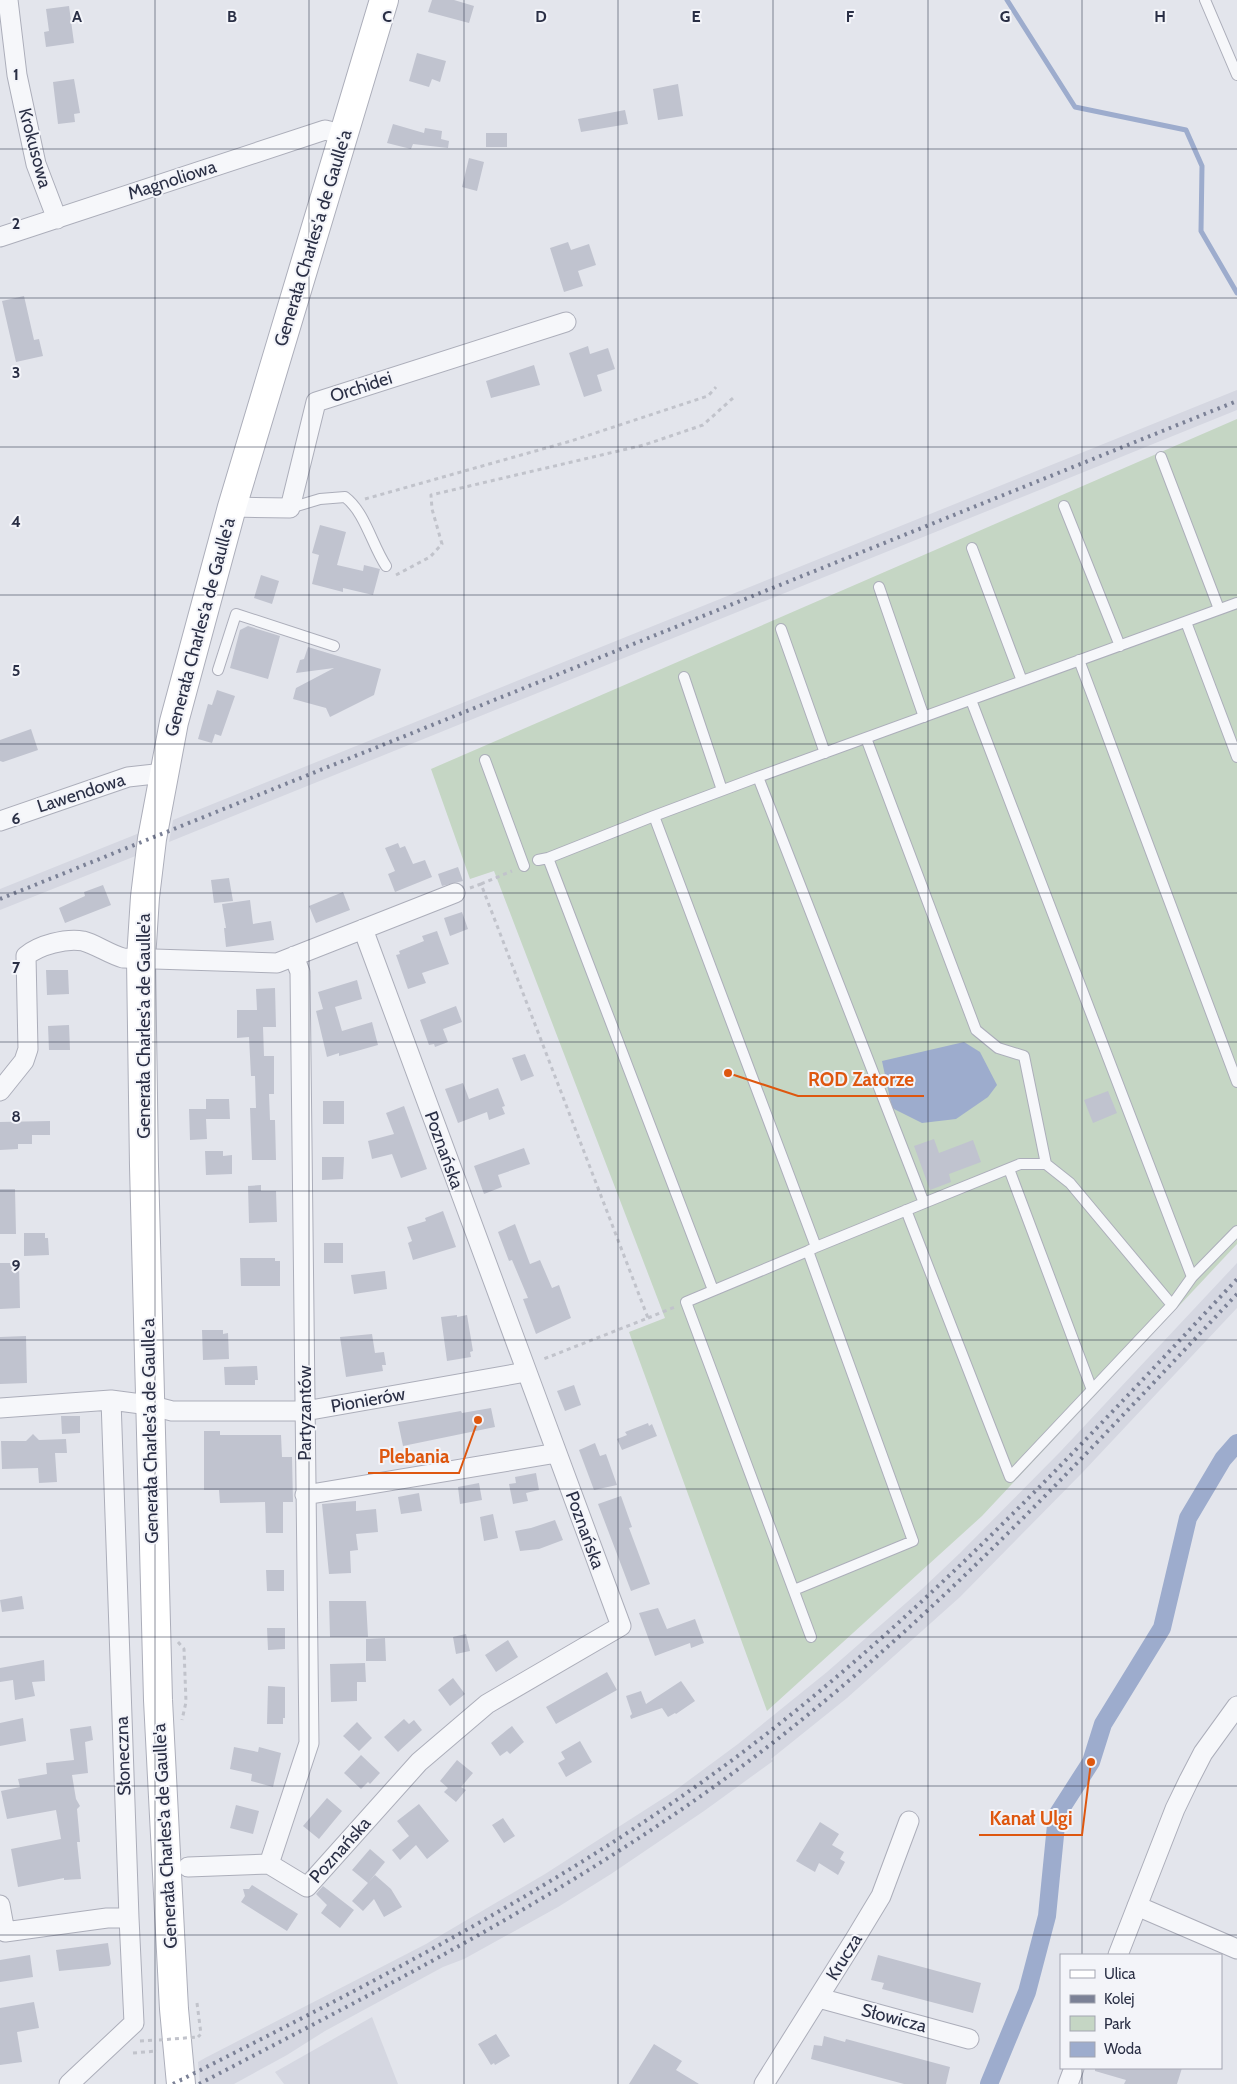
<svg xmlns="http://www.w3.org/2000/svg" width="1237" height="2084" font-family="Cabin,sans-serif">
<rect width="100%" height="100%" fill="#e3e5ec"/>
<path fill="#d5d7e1" d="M 1237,390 L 1237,410 L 169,842 L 173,820 Z
M 142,832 L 138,855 L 0,910 L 0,889 Z
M 1237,1263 L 1237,1308 L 1082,1473 L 960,1597 L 847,1698 L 771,1759 L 773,1761 L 704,1811 L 611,1874 L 558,1907 L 464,1959 L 443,1967 L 325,2031 L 287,2055 L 234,2084 L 200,2084 L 198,2062 L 205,2058 L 426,1944 L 545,1874 L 673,1792 L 738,1744 L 827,1672 L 922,1589 L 960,1553 L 1060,1452 Z
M 372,2017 L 398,2084 L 284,2084 L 275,2072 Z"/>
<path fill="#c5d6c4" d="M 1237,419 L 1237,1244 L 982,1516 L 767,1711 L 629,1332 L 665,1318 L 494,871 L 470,879 L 431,769 Z"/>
<path fill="#9daccd" d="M 964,1042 L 980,1052 L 997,1085 L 988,1097 L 956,1119 L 922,1123 L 892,1108 L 882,1061 Z"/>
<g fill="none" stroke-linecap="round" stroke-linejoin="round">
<path stroke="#9daccd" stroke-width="5" d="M 1007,0 L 1075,107 L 1186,130 L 1202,166 L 1201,231 L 1237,293"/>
<path stroke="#9daccd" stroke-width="18" d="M 989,2084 L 1027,1992 L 1047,1916 L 1057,1815 L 1091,1762 L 1103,1724 L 1162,1628 L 1188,1518 L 1223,1459 L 1237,1443"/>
</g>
<path fill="#c0c3cf" d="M 432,0 L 454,0 L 474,6 L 469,23 L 428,12 Z
M 69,6 L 74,43 L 46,47 L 44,32 L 49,31 L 46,9 Z
M 417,53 L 446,61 L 440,82 L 432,79 L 429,87 L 409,81 Z
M 74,79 L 80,113 L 74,114 L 75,122 L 58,124 L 53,82 Z
M 678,84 L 683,116 L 658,120 L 653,89 Z
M 625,110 L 628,124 L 581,132 L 578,119 Z
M 393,124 L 424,133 L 425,128 L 442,131 L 441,139 L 449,141 L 448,148 L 413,144 L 411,149 L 387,143 Z
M 486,133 L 507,133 L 507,147 L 486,147 Z
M 469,158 L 484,162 L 477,191 L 462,187 Z
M 568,242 L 571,250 L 589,244 L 596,265 L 578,271 L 583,286 L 564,292 L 550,248 Z
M 24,296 L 34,340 L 39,339 L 43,356 L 16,362 L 2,301 Z
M 588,346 L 590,354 L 608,348 L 615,369 L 597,375 L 602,391 L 584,397 L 569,353 Z
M 534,365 L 540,385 L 491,398 L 486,381 Z
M 320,525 L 346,532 L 337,565 L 363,571 L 364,565 L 380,569 L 373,595 L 343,588 L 343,592 L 312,584 L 319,555 L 312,553 Z
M 261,575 L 279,581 L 272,604 L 254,598 Z
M 248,626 L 280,636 L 268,679 L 230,668 L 240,630 Z
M 308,647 L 381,669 L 374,695 L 330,717 L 326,708 L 293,699 L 296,688 L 334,668 L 296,673 L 300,660 L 304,659 Z
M 217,690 L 235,696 L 221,736 L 215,734 L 212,743 L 198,739 L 208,704 L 212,705 Z
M 31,729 L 38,750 L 3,762 L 0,761 L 0,740 Z
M 398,843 L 400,848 L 405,846 L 413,864 L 425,860 L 432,877 L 395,892 L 388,874 L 395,871 L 385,848 Z
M 458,867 L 463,881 L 442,886 L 438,874 Z
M 229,878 L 233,901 L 214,903 L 211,880 Z
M 103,885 L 111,905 L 65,923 L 59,908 L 85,896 L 84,892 Z
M 343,892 L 350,910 L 316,923 L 309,906 Z
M 250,900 L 253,924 L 271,921 L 274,940 L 226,947 L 224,928 L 226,928 L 222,904 Z
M 462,912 L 468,929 L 450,936 L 444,918 Z
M 437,931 L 449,964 L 422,973 L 426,983 L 408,989 L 396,955 L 400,954 L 399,951 L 424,941 L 422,936 Z
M 46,970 L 68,970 L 69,994 L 47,995 Z
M 357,980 L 362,999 L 335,1007 L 342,1031 L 372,1022 L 378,1045 L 339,1056 L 339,1053 L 327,1057 L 316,1011 L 323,1009 L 318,992 Z
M 275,988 L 276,1027 L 263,1027 L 264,1056 L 274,1056 L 274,1094 L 269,1094 L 270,1120 L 275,1120 L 276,1160 L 252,1160 L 250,1108 L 256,1108 L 255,1076 L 251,1076 L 249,1037 L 237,1038 L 237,1010 L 257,1010 L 256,989 Z
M 456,1006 L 462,1022 L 443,1029 L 448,1042 L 435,1047 L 434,1044 L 429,1045 L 420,1020 Z
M 69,1025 L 70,1050 L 49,1050 L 48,1026 Z
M 525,1054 L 534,1076 L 521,1081 L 512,1058 Z
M 463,1083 L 469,1099 L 498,1088 L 505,1106 L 502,1107 L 505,1114 L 489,1120 L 487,1112 L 458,1123 L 445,1089 Z
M 1108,1091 L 1117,1113 L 1093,1123 L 1084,1100 Z
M 206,1099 L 229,1099 L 230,1119 L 206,1119 L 207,1139 L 190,1140 L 189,1109 L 206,1109 Z
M 323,1101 L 344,1101 L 344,1124 L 323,1124 Z
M 404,1106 L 427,1169 L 401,1178 L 392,1154 L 372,1159 L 368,1141 L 394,1134 L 386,1113 Z
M 50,1121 L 50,1135 L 32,1135 L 32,1144 L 18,1144 L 18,1149 L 0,1150 L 0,1122 Z
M 934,1139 L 939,1153 L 973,1140 L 981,1162 L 949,1174 L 951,1182 L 930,1190 L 914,1146 Z
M 524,1148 L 530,1164 L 498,1175 L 502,1187 L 484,1194 L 474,1166 Z
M 205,1151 L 223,1151 L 223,1156 L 232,1155 L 232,1174 L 206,1175 Z
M 322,1157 L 344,1157 L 343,1179 L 322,1180 Z
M 261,1185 L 261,1191 L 276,1191 L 277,1222 L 249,1223 L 248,1186 Z
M 0,1189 L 15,1189 L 16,1234 L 0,1234 Z
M 443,1211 L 456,1247 L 413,1260 L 408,1243 L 412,1241 L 407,1227 L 426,1221 L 425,1218 Z
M 515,1224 L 530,1264 L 540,1260 L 552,1288 L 559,1285 L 571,1318 L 536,1334 L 523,1299 L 528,1298 L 512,1260 L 509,1261 L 498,1232 Z
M 24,1233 L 45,1233 L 45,1238 L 48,1238 L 49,1255 L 24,1256 Z
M 324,1243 L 343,1243 L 343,1263 L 324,1263 Z
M 240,1258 L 275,1258 L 275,1261 L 280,1261 L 280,1286 L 241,1286 Z
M 0,1263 L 19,1263 L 20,1308 L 0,1309 Z
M 385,1271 L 387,1289 L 354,1294 L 351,1275 Z
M 457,1315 L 457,1317 L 467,1315 L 473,1351 L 470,1352 L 471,1357 L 447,1361 L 441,1317 Z
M 202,1330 L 223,1330 L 223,1334 L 228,1333 L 229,1359 L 203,1360 Z
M 372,1334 L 375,1353 L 384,1352 L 386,1365 L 382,1365 L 383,1371 L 346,1377 L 340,1337 Z
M 26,1336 L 27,1383 L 0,1384 L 0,1337 Z
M 257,1366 L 258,1380 L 255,1380 L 255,1385 L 225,1385 L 224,1367 Z
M 574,1385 L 581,1405 L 565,1411 L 557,1391 Z
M 491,1408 L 495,1427 L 403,1446 L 398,1422 L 461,1411 L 462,1413 Z
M 61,1416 L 80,1416 L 80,1433 L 62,1434 Z
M 648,1423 L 649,1426 L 652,1424 L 657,1436 L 622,1450 L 617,1439 L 627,1435 L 625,1432 Z
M 204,1431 L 220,1431 L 220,1435 L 281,1435 L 282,1457 L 292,1457 L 293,1502 L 283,1502 L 283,1533 L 266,1533 L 265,1502 L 220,1503 L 219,1490 L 204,1490 Z
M 33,1434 L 39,1440 L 66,1439 L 67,1453 L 55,1453 L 57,1482 L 39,1483 L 38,1468 L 2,1469 L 1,1441 L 26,1441 Z
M 595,1443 L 600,1456 L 606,1454 L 617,1485 L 594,1490 L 579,1450 Z
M 536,1473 L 539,1490 L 526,1493 L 528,1501 L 513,1504 L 509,1484 L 516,1483 L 515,1477 Z
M 479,1483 L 482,1500 L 460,1504 L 458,1487 Z
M 419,1493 L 422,1511 L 401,1514 L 398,1497 Z
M 621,1496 L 632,1527 L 629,1528 L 650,1584 L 631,1591 L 598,1504 Z
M 356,1501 L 356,1511 L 376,1509 L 378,1532 L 356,1534 L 358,1550 L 350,1551 L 351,1573 L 329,1574 L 322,1504 Z
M 493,1514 L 498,1538 L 484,1541 L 480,1517 Z
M 555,1520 L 563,1540 L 539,1549 L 520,1551 L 515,1531 L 531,1528 Z
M 266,1570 L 284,1570 L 284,1591 L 267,1591 Z
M 22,1596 L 24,1609 L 2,1612 L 0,1600 Z
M 329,1601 L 366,1601 L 368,1637 L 330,1637 Z
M 658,1608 L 667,1629 L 695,1619 L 704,1643 L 691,1648 L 690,1643 L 655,1656 L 639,1613 Z
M 267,1628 L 285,1628 L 285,1649 L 268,1650 Z
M 466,1634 L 470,1651 L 456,1654 L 453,1637 Z
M 385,1638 L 386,1661 L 366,1661 L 366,1639 Z
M 508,1640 L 518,1657 L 496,1672 L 485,1655 Z
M 44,1660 L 45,1681 L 32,1682 L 35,1696 L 15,1700 L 13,1680 L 0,1682 L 0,1668 Z
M 365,1663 L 366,1682 L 357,1682 L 357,1701 L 331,1702 L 330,1664 Z
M 607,1672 L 617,1690 L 556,1724 L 546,1707 Z
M 453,1678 L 465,1694 L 450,1706 L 438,1690 Z
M 681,1681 L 695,1701 L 676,1714 L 675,1713 L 668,1717 L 662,1708 L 631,1719 L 630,1716 L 632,1714 L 626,1696 L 641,1691 L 646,1704 Z
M 268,1686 L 285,1687 L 285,1718 L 283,1718 L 283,1724 L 267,1724 Z
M 23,1718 L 26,1741 L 0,1746 L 0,1723 Z
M 404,1719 L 409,1724 L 414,1720 L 422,1730 L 398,1752 L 384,1737 Z
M 357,1722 L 372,1738 L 359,1751 L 343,1736 Z
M 91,1726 L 93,1740 L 85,1742 L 88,1773 L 72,1775 L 76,1799 L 80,1806 L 77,1809 L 80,1842 L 77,1842 L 81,1879 L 64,1880 L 64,1878 L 18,1887 L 11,1849 L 61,1839 L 56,1810 L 7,1819 L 1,1791 L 20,1787 L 18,1779 L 47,1774 L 46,1763 L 74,1760 L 70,1729 Z
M 512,1726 L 524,1742 L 510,1754 L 507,1751 L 500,1756 L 491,1743 Z
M 580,1741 L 592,1762 L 566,1777 L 558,1763 L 565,1759 L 561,1752 Z
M 234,1747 L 258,1752 L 259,1747 L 281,1753 L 273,1787 L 251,1781 L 252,1774 L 230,1769 Z
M 361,1755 L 380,1773 L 370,1784 L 368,1782 L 361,1789 L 344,1773 Z
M 457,1760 L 473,1773 L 461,1787 L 466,1790 L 456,1802 L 444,1792 L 448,1788 L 440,1781 Z
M 327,1798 L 342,1811 L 319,1839 L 303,1826 Z
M 419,1804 L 449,1841 L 427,1859 L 416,1845 L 400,1860 L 392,1850 L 409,1836 L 397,1821 Z
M 236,1805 L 259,1811 L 253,1834 L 230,1828 Z
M 503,1818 L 515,1836 L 504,1843 L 492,1825 Z
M 820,1822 L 839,1834 L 832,1845 L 844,1852 L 840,1859 L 845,1862 L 838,1875 L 819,1863 L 815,1872 L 796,1861 Z
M 370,1849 L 385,1862 L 368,1883 L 352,1870 Z
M 375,1875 L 391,1889 L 402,1907 L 384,1917 L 374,1899 L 363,1911 L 352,1901 Z
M 252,1885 L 298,1914 L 287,1931 L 241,1902 L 245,1896 L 243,1889 L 249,1889 Z
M 323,1886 L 354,1910 L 340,1928 L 321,1913 L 327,1905 L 316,1894 Z
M 108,1943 L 111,1964 L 109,1966 L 59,1971 L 56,1950 Z
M 30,1955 L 33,1977 L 0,1982 L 0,1960 Z
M 878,1955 L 981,1983 L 973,2013 L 882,1989 L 884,1983 L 871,1980 Z
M 34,2002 L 39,2028 L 17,2032 L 22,2062 L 0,2065 L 0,2008 Z
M 496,2034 L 510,2056 L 495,2065 L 494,2063 L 491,2065 L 478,2044 Z
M 824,2036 L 845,2042 L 846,2039 L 950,2067 L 946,2084 L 904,2084 L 811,2059 L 814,2045 L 822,2046 Z
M 654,2044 L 682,2061 L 676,2070 L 699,2084 L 629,2084 Z
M 1095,2068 L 1182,2068 L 1177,2084 L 1124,2084 L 1126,2080 L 1095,2071 Z"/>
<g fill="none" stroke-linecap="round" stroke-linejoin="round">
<g stroke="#acaeba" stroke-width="12">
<path id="lane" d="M 1205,0 L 1237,75
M 1161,457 L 1219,609
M 1064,506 L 1120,646
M 290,508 L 320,499 L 345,497 C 365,512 372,545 386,566
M 972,548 L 1022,681
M 879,587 L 924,717
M 1186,622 L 1237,757
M 781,629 L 825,753
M 1079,660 L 1237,1082
M 218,670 L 236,614 L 334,646
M 684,677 L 722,790
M 971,700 L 1192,1277 L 1172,1305
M 866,738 L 976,1030 L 998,1048 L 1024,1056 L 1046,1164
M 485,760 L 524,866
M 758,777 L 1237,603
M 654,816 L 758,777 L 924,1203 L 816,1247
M 538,860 L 548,858
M 1009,1169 L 1092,1390
M 906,1210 L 1010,1477 L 1172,1305 L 1070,1183 L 1046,1164 L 1020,1164 L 924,1203
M 1192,1277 L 1237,1231
M 713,1290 L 548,858 L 654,816 L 816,1247 L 808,1251
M 794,1590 L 913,1541 L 808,1251 L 686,1302 L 811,1637"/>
</g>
<g stroke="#acaeba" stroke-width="21">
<path id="street" d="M 8,0 L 17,75 L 36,164 L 57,219
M 0,237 L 325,130 L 345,135
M 232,507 L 290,508 L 316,402 L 566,322
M 0,821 L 128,777 L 164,773
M 0,1091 L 24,1061 L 28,1049 L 26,956 C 39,945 66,938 83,941 C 95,944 109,954 123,958 L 277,963 L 455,893
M 0,1408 L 111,1400 L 149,1405 L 172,1411 L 305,1411 L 526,1372
M 305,1495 L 557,1453
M 269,1864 L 309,1743 L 300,972 L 294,956
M 188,1867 L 269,1864 L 307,1887 L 419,1762 L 487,1704 L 621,1626 L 363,929
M 0,1905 L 5,1932 L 107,1918 L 129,1918
M 1137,1906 L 1237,1949
M 1118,1955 L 1175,1809 L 1189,1780 L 1203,1753 L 1237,1706
M 819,1998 L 969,2039
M 69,2084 L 134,2023 L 129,1918 L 111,1400
M 764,2084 L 855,1939 L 881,1896 L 909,1821
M 1068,2084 L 1074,2068"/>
</g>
<g stroke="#acaeba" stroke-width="30">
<path id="secondary" d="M 181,2084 L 174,2009 L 158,1700 L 144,1166 L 141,959 L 145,897 L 152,839 L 174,722 L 232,507 L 384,0"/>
</g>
<path stroke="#c1c3cb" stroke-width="3" stroke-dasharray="4 4" stroke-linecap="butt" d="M 365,499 L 571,441 L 708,396 L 716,387
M 396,575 L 430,557 L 442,544 L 432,509 L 431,495 L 644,445 L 703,425 L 733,398
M 481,884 L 512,871
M 470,888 L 481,884 L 648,1318 L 541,1360
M 648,1318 L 675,1307
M 178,1642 L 184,1649 L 186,1702 L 182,1720
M 197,2003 L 201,2034 L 198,2037
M 140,2041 L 156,2040
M 133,2053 L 157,2051"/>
<use href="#lane" stroke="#f6f7fa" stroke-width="10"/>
<use href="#street" stroke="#f6f7fa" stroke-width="19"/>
<use href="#secondary" stroke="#fff" stroke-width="28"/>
<path stroke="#7b8196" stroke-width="4" stroke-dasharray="2.5 5" stroke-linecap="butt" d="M 0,899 L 1237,401
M 173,2084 C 368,1985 564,1886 739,1755 C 924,1616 1080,1447 1237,1279
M 199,2084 C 387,1986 575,1891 745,1764 C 929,1626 1081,1460 1237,1294"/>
<path stroke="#c1c3cb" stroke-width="3" stroke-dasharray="4 4" stroke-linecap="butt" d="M 159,2040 L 198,2037"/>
</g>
<path fill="none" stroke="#2a2f45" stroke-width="1" stroke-opacity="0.55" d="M 155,0 L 155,2084M 309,0 L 309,2084M 464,0 L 464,2084M 618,0 L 618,2084M 773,0 L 773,2084M 928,0 L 928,2084M 1082,0 L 1082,1955M 0,149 L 1237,149M 0,298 L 1237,298M 0,447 L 1237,447M 0,595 L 1237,595M 0,744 L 1237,744M 0,893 L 1237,893M 0,1042 L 1237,1042M 0,1191 L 1237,1191M 0,1340 L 1237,1340M 0,1489 L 1237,1489M 0,1637 L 1237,1637M 0,1786 L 1237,1786M 0,1935 L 1237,1935M 1082,2068 L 1082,2084"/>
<g text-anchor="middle" stroke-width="4" stroke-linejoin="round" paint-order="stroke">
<g font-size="18" fill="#2a2f45" stroke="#f3f4f9">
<text transform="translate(35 148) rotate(75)" y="6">Krokusowa</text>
<text transform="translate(172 180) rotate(-18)" y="6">Magnoliowa</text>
<text transform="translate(313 238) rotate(-73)" y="6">Generała Charles'a de Gaulle'a</text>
<text transform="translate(361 387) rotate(-18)" y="6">Orchidei</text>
<text transform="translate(200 627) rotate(-75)" y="6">Generała Charles'a de Gaulle'a</text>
<text transform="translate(81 793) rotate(-18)" y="6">Lawendowa</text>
<text transform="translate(144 1026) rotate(-90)" y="6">Generała Charles'a de Gaulle'a</text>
<text transform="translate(444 1150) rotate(70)" y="6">Poznańska</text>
<text transform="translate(368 1400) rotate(-10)" y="6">Pionierów</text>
<text transform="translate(305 1413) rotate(-90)" y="6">Partyzantów</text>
<text transform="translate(150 1431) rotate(-91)" y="6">Generała Charles'a de Gaulle'a</text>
<text transform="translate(585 1530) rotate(70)" y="6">Poznańska</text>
<text transform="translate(123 1756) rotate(-92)" y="6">Słoneczna</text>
<text transform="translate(165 1836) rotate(-93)" y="6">Generała Charles'a de Gaulle'a</text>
<text transform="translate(340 1850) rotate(-48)" y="6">Poznańska</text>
<text transform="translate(844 1957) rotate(-58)" y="6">Krucza</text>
<text transform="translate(894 2018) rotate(15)" y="6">Słowicza</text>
</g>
</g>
<g font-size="16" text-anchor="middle" font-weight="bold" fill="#2a2f45" stroke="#f3f4f9" stroke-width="4" stroke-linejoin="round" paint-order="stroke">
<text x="77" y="22">A</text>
<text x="232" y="22">B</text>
<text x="387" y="22">C</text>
<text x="541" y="22">D</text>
<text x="696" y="22">E</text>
<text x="850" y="22">F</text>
<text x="1005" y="22">G</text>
<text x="1160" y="22">H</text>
<text x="16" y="80">1</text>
<text x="16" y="229">2</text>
<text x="16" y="378">3</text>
<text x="16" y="527">4</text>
<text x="16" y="676">5</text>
<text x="16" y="824">6</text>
<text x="16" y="973">7</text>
<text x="16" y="1122">8</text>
<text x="16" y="1271">9</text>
</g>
<path fill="none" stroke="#de570f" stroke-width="2" d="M728 1073L798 1096H924M478 1420L459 1473H368M1091 1762L1082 1835H979"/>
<g fill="#de570f" stroke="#f3f4f9" stroke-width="2">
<circle cx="728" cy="1073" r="5"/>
<circle cx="478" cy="1420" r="5"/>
<circle cx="1091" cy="1762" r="5"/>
</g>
<g font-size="19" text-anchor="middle" font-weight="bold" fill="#de570f" stroke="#f3f4f9" stroke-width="4" stroke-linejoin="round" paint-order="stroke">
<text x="861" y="1086">ROD Zatorze</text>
<text x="414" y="1463">Plebania</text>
<text x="1031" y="1825">Kanał Ulgi</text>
</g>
<rect x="1060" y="1954" width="162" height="115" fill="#f3f4f9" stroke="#a3a5b1"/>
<rect x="1070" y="1970" width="25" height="8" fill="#ffffff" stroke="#a3a5b1"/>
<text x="1104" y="1979" font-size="15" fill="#2a2f45">Ulica</text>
<rect x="1070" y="1995" width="25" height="8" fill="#7b8196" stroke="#a3a5b1"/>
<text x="1104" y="2004" font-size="15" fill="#2a2f45">Kolej</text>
<rect x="1070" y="2016" width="25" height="15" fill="#c5d6c4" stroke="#a3a5b1"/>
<text x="1104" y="2029" font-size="15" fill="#2a2f45">Park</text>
<rect x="1070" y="2042" width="25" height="15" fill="#9daccd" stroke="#a3a5b1"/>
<text x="1104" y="2054" font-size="15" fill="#2a2f45">Woda</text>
</svg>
